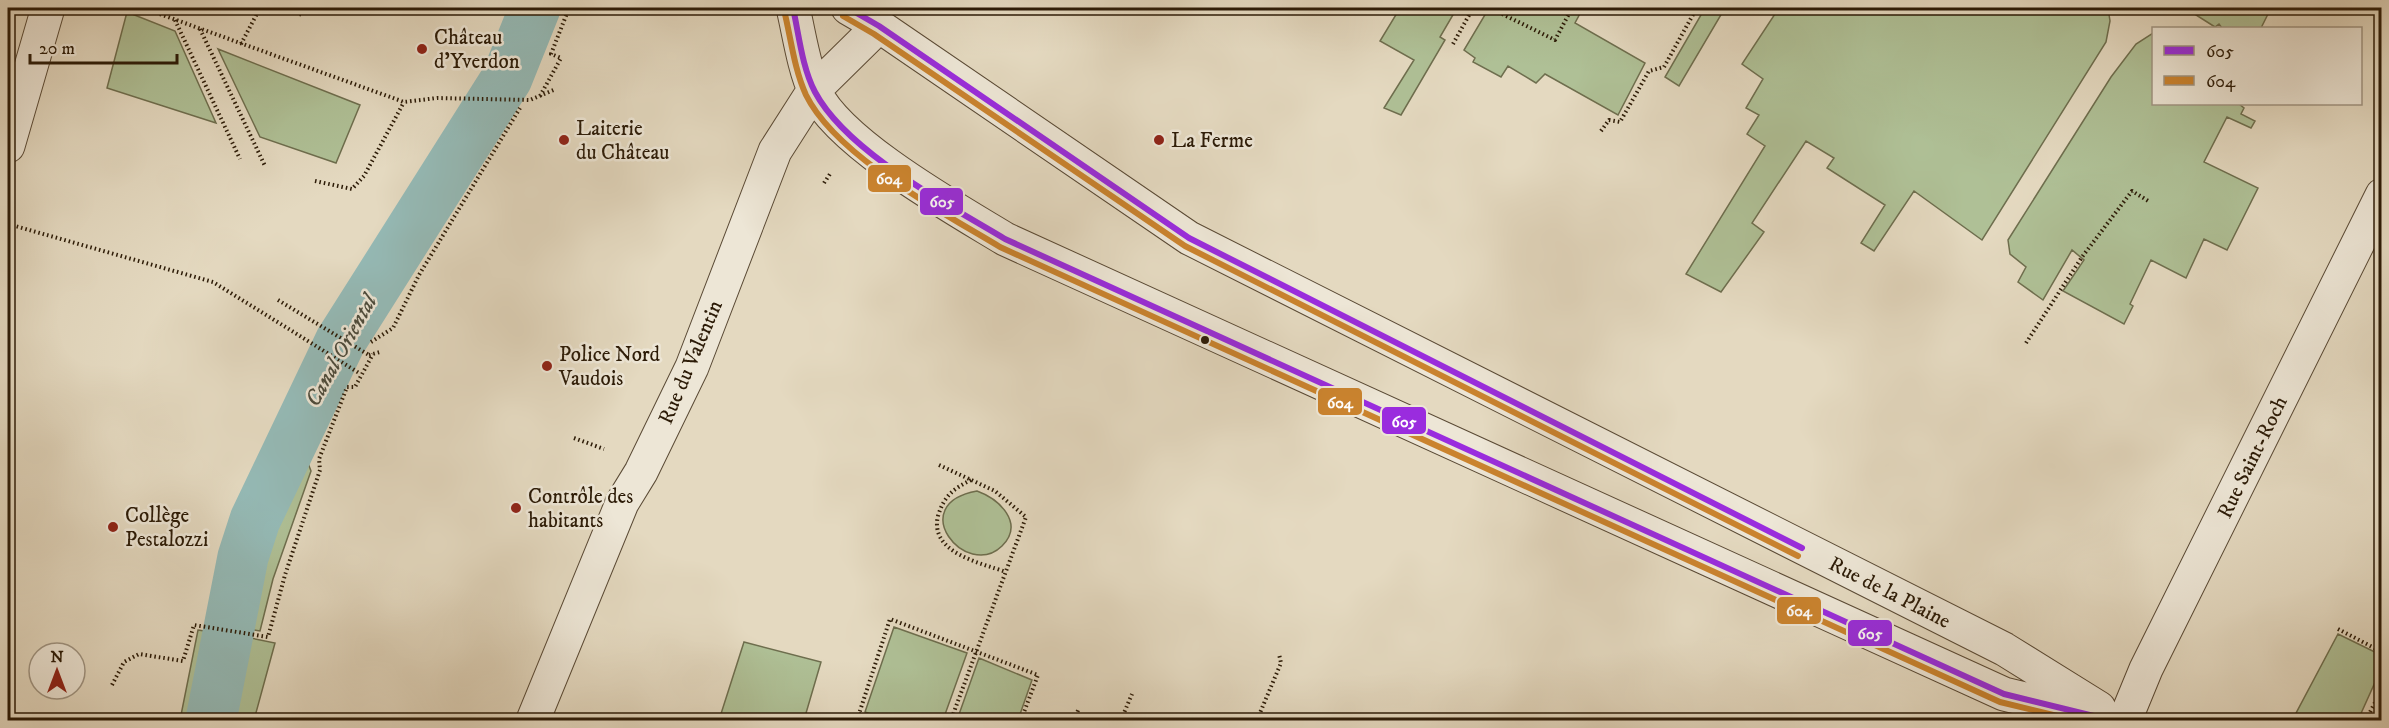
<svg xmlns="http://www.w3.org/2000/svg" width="2389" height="728" font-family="'IM FELL DW Pica',serif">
<rect width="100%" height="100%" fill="#e4d9c0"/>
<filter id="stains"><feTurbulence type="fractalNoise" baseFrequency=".00333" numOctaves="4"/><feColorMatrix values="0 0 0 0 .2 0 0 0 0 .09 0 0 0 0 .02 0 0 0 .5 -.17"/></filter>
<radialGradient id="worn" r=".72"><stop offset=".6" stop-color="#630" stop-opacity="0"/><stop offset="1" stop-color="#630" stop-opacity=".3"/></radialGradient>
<path fill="#afc096" stroke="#6e6e4e" stroke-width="1.5" d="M 1400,8 L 1457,8 L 1440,37 L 1445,40 L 1401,115 L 1384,108 L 1414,60 L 1380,41 Z
M 1489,8 L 1583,8 L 1575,23 L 1645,63 L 1618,115 L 1545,74 L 1536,83 L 1508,66 L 1501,77 L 1473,62 L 1475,58 L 1464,50 Z
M 1705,8 L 1725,8 L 1679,86 L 1665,77 Z
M 1765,8 L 2108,8 L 2110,21 L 2106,42 L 1982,240 L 1914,191 L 1874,251 L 1861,243 L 1885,205 L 1827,168 L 1834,158 L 1806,141 L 1752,223 L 1764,232 L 1721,292 L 1686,274 L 1765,146 L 1747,134 L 1759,115 L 1746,108 L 1763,79 L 1742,64 L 1775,14 Z
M 2185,8 L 2271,8 L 2261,28 L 2222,28 L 2219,24 L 2215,27 Z
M 127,12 L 175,31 L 216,123 L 107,88 Z
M 2153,33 L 2154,104 L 2239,104 L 2244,108 L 2241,114 L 2255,121 L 2251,128 L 2227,117 L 2204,162 L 2258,188 L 2227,250 L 2204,239 L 2186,278 L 2151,260 L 2130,304 L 2133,306 L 2124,324 L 2063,291 L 2084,260 L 2072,250 L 2043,300 L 2018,282 L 2026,267 L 2010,254 L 2008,240 L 2111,77 L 2136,44 Z
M 218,49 L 360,105 L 336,163 L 260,137 Z
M 315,412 L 323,429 L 308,463 L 311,471 L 273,579 L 260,631 L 248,629 L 267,535 Z
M 977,491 C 999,499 1025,523 1002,546 C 966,581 904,504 977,491 Z
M 894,627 L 967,653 L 943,720 L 890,720 L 865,712 Z
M 198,630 L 217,633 L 199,720 L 180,720 Z
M 2338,634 L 2381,655 L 2381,669 L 2358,720 L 2301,720 L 2294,717 Z
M 246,637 L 275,643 L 254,720 L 231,720 Z
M 744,642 L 821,662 L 804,720 L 719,720 Z
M 979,658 L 1032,680 L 1018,720 L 957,720 Z"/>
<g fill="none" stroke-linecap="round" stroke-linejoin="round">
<path stroke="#95bab6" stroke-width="51" d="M 211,720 L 243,557 L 255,520 L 340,342 L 507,78 L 535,8"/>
<g stroke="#5a4a35" stroke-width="35">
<path id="street" d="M 793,8 C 799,33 804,69 815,92 C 840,144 954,208 1005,239 L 2004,694 L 2110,720
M 848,8 L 879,26 L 1189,238 L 2004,649 L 2099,708
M 8,146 L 48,8
M 533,720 L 622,503 L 641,472 L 692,367 L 775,151 L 814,90 L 879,26
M 2125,720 L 2146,669 L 2382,195"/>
</g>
<path stroke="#2c1b07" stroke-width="4" stroke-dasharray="1.5 3" stroke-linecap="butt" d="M 143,8 L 404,102 L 437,98 L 530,100 L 556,89
M 283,8 L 302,15 L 305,9
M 1490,8 L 1555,40 L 1572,8
M 175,20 L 240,159
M 200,29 L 265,166
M 241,44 L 260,8
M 1453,44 L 1473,8
M 540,96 L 561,58 L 551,54 L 569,8
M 1601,131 L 1609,120 L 1620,122 L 1649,71 L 1664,67 L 1695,11 L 1690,8
M 315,181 L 352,189 L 364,176 L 404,102
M 824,183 L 830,174
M 8,224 L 213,282 L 292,331
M 278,300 L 301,314
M 371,342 L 393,328 L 419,275 L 520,108
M 2026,343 L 2082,257 L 2132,191 L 2150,202
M 369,355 L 380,352
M 574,438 L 604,449
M 939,465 L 995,491 L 1026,517 L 951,720
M 971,480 C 953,489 944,496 938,516 C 929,553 981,563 1006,572
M 2338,629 L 2382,652
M 112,685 L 124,662 L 139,654 L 183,661 L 194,625 L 268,637 L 285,575 L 320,470 L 319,459 L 347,387 L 355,387 L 373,354
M 859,714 L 877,720
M 857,720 L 890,619 L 1038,675 L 1021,720
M 1074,720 L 1079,708
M 1121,720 L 1132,694
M 1257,720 L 1281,663 L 1279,654
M 2366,720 L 2382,689"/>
<use href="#street" stroke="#ede6d6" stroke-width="33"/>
<path stroke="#2c1b07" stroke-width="4" stroke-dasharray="1.5 3" stroke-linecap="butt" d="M 301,314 L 369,355
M 292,331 L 359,373"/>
<g stroke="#ede6d6" stroke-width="10">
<path id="bus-1" d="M 793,8 C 799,35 802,67 815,92 C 847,152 947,204 1005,239 L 2004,694 L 2110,720
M 848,8 L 879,26 L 1189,238 L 1802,548"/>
</g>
<g stroke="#ede6d6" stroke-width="10">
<path id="bus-2" d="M 784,10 C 791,38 794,69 806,95 C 836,156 942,212 1000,247 L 2000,702 L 2074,720
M 843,16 L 874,34 L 1185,246 L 1798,556"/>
</g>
<use href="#bus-1" stroke="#9a2cde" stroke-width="6"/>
<use href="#bus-2" stroke="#ca832e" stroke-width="6"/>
</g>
<g fill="#8f2418" stroke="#ede6d6" stroke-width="2">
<circle cx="422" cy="49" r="6"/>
<circle cx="564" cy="140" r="6"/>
<circle cx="1159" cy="140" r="6"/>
<circle cx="547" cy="366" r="6"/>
<circle cx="516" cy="508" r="6"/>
<circle cx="113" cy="527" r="6"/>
</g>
<circle fill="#2c1b07" stroke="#ede6d6" stroke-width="2" cx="1205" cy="340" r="5"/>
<g text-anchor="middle" stroke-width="5" stroke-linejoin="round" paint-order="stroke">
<g font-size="21" fill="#2c1b07" stroke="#ede6d6" text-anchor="start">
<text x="434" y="44">Château<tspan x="434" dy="24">d'Yverdon</tspan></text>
<text x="576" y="135">Laiterie<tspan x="576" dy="24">du Château</tspan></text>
<text x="1171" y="147">La Ferme</text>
<text x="559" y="361">Police Nord<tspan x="559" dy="24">Vaudois</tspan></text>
<text x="528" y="503">Contrôle des<tspan x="528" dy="24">habitants</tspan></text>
<text x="125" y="522">Collège<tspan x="125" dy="24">Pestalozzi</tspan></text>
</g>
<g font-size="21" fill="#2c1b07" stroke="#ede6d6">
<text transform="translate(690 362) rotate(-67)" y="7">Rue du Valentin</text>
<text transform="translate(2252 457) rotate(-64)" y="7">Rue Saint-Roch</text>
<text transform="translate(1890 592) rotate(27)" y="7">Rue de la Plaine</text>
</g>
<g font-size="22" font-style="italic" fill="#4c4b3c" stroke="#ede6d6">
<text transform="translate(340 350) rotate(-61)" y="8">Canal Oriental</text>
</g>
</g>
<g stroke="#ede6d6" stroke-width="2">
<rect x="867" y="164" width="45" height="29" rx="6" fill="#ca832e"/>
<rect x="919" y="187" width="45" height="29" rx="6" fill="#9a2cde"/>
<rect x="1317" y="387" width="46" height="29" rx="6" fill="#ca832e"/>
<rect x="1381" y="406" width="46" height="29" rx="6" fill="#9a2cde"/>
<rect x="1776" y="596" width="46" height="29" rx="6" fill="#ca832e"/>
<rect x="1847" y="619" width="46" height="28" rx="6" fill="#9a2cde"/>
</g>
<g font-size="16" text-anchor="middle" font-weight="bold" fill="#fff">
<text x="889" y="184">604</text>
<text x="942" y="207">605</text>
<text x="1340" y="408">604</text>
<text x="1404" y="427">605</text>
<text x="1799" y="616">604</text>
<text x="1870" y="639">605</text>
</g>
<rect width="2389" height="728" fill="none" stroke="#e4d9c0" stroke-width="30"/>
<rect x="9" y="9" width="2371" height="710" fill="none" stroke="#2c1b07" stroke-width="3"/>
<rect x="15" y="15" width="2359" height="698" fill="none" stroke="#2c1b07" stroke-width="1.5"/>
<rect x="2152" y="27" width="210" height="78" fill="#ede6d6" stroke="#a09583" stroke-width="1.5"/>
<rect x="2164" y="46" width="30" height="9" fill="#9a2cde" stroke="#a09583" stroke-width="1.5"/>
<text x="2206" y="57" font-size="18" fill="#2c1b07">605</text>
<rect x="2164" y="76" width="30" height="9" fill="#ca832e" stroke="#a09583" stroke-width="1.5"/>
<text x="2206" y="87" font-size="18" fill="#2c1b07">604</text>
<g transform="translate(57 671)"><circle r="28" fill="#ede6d6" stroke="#a09583" stroke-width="1.5"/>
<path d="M0-4.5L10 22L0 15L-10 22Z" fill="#8f2418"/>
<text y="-9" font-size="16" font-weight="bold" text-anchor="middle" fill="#2c1b07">N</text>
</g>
<path d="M30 54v9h147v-9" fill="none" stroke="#2c1b07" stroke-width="3"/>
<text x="39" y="54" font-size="18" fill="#2c1b07" stroke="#ede6d6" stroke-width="4.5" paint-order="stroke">20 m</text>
<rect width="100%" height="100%" filter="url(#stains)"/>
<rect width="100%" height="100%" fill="url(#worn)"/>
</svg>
